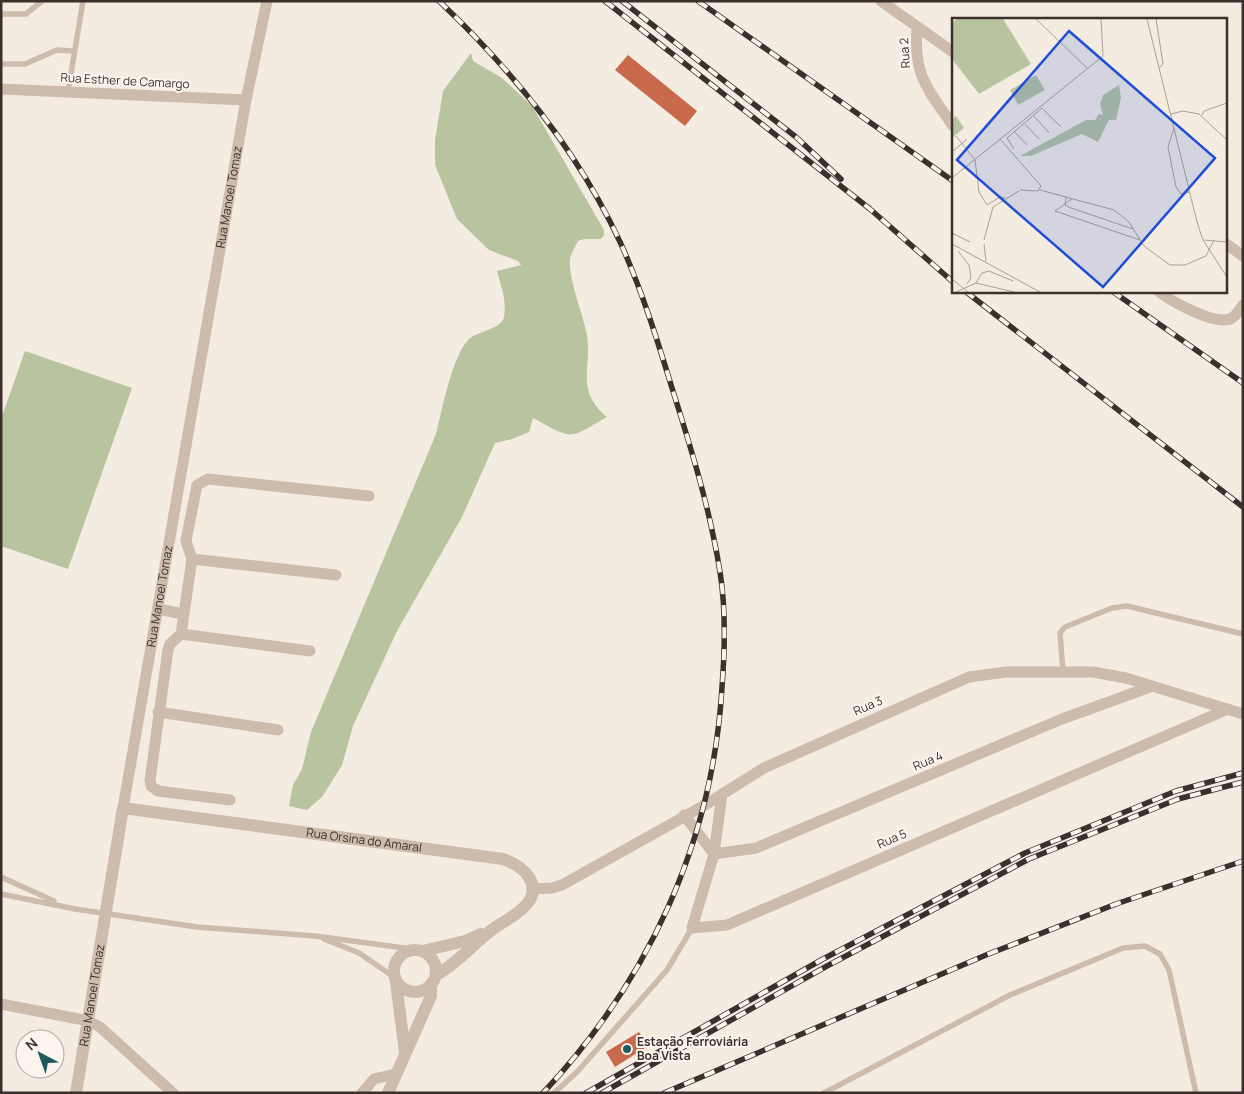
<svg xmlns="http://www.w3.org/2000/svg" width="1244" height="1094" font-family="Manrope,sans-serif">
<rect width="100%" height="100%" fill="#f4ebe1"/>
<path fill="#b8c4a0" d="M 471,53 L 473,61 L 502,78 L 532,106 L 604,230 L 604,235 L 601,239 L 584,239 L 578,241 C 576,246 571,253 570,259 C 568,278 582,311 586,331 C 594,365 573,388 607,417 C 567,440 574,440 533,418 L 529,432 L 512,439 L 495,443 L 462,517 L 397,631 L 353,726 L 342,765 L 322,797 L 307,810 L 289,806 L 293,785 L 302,769 L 311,732 L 436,434 C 442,410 452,356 469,339 C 478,331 502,329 504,317 C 507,301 501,286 497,271 L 521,265 L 518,261 L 489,250 L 457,219 L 435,165 L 435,140 L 443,91 Z
M 25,351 L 132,388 L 68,569 L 1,546 L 1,419 Z"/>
<path fill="#c8694b" d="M 628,55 L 697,111 L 685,126 L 615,70 Z
M 639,1032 L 648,1046 L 615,1067 L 606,1052 Z"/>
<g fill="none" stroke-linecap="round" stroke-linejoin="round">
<path stroke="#cdbbac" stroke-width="5.5" d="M 1,14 L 26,14 L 42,1
M 1,64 L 25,64 L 57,50 L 73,51
M 68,92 L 83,1
M 1063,672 L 1060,633 L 1065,627 L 1112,608 L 1127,606 L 1243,634
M 1,877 L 54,901
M 1,894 L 75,909
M 136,918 L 197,927 L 315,936 L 419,950
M 324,939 L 359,953 L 394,977
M 554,1093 L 577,1072 L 667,970 L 692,928
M 824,1093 L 1010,995 L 1123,948 L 1145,946 L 1160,954 L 1169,970 L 1196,1093"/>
<g stroke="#cdbbac" stroke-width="11">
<path d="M 881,1 L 953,52"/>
<path d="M 917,28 C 913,76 928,89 953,126"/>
<path d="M 1,89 L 246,100"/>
<path d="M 1225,243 L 1243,256"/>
<path d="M 1158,291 C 1171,301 1213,325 1230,319 C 1236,317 1239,310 1243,305"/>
<path d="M 192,559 L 336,575"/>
<path d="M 158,609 L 183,614"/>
<path d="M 181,634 L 310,651"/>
<path d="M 158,712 L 278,730"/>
<path d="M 722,794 L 714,854 L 692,928 L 727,925 L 1228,709"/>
<path d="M 230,800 L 158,791 L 151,786 L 150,780 L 168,650 L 170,644 L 181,634 L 192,559 L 186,541 L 197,485 L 208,479 L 369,496"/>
<path id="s1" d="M 123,808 L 246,100 L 267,1"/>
<path d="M 684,815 L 714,854 L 756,848 L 1062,719 L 1150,687"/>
<path d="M 532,889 L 552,888 L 562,885 L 705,805 L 764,768 L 969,677 L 1006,672 L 1093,672 L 1126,678 L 1243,714"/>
<path d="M 1,1004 L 89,1021 L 100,1027 L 173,1093"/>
<path d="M 362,1093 L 374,1079 L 395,1074"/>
</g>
<g stroke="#cdbbac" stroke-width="12">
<circle cx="415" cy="971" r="21"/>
<path d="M 423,951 L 465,941 L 481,934"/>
<path d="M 396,982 L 405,1053"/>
<path id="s2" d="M 76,1093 L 123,808 L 503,859 C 521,865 544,883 527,904 C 518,915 504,921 493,929 C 473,944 458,963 436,975"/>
<path d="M 388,1093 L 431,996 L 431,984"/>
</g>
<g stroke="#3b302b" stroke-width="5.5">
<path id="rail" d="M 439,1 C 513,71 578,151 621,244 C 642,291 657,339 672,388 C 691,448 710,509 720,572 C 726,609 725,649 722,687 C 713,841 649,980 543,1093
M 605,1 L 870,209 L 953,282
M 622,1 L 796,137 L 841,179
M 698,1 L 953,181
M 965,291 L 1243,507
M 1112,291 L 1243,383
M 586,1093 L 823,959 L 1025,853 L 1176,791 L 1243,773
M 602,1093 L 827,966 L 1029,859 L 1178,799 L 1243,782
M 664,1093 L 986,955 L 1116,904 L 1243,861"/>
</g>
<use href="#rail" stroke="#fbf5ee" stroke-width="4" stroke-dasharray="11" stroke-linecap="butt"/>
<path stroke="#cdbbac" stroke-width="5.5" d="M 75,909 L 136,918"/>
</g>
<circle fill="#1f5a5e" stroke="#fbf5ee" stroke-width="2" cx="627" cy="1049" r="5"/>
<g text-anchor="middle" stroke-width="4" stroke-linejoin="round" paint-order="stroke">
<g font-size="12" fill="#3b302b" stroke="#fbf5ee">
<text transform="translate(905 53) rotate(-94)" y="4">Rua 2</text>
<text transform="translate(125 81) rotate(3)" y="4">Rua Esther de Camargo</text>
<text dy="4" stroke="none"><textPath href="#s1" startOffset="620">Rua Manoel Tomaz</textPath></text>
<text dy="4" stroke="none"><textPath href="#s1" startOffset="215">Rua Manoel Tomaz</textPath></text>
<text transform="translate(868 706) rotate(-24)" y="4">Rua 3</text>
<text transform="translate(928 761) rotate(-23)" y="4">Rua 4</text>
<text transform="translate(892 839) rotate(-23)" y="4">Rua 5</text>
<text dy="4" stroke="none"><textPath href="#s2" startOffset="532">Rua Orsina do Amaral</textPath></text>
<text dy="4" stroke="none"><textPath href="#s2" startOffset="99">Rua Manoel Tomaz</textPath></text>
</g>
<g font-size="12" font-weight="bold" fill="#3b302b" stroke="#fbf5ee" text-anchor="start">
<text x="637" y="1046">Estação Ferroviária<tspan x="637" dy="14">Boa Vista</tspan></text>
</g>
</g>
<g transform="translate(952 18)">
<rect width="275" height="275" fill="#f4ebe1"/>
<path d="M 6,1 L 51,1 L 79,46 L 27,76 L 0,41 L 0,4 ZM 84,57 L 93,72 L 66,87 L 58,72 ZM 167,67 L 169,80 L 164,102 L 157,102 L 146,124 L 130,116 L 79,138 L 68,138 L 134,102 L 143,102 L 147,96 L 151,97 L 148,86 L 151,77 ZM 4,98 L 12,110 L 0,120 L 0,101 Z" fill="#b8c4a0"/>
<path fill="none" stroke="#aaa098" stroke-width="1" d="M 84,1 L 135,50M 195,1 L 245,204 L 251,222 L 275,259M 204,1 L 211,46 L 207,50M 219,96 L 231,93 L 247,96 L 275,122M 250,97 L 252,93 L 275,85M 82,98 L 97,115M 73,106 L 87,121M 222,110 L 216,129 L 224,169 L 229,176 L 238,174M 62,113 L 75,127M 4,118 L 23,142 L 27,174 L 35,187 L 48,179 L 53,180M 48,121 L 89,168 L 86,173 L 68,172M 62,131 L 55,120 L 90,90 L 109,109M 0,134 L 15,121M 0,160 L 151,38 L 149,1M 88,172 L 162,192 L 177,204 L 192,228 L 218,247 L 233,247 L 254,238 L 262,222M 114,179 L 113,187 L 119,190 L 181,211M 120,181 L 103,193 L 188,222M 0,215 L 18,224M 32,222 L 41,189 L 67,173M 252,222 L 275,224M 0,226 L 88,274M 32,226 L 34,243M 6,233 L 17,247 L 19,260 L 15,266M 0,261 L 16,274M 24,265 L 30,255 L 37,253 L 61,263M 4,274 L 24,265 L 62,274"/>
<path fill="#1d4ed8" fill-opacity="0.15" stroke="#1d4ed8" stroke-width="2.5" d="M 117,13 L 263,140 L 151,269 L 5,142 Z"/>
<rect width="275" height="275" fill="none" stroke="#3b302b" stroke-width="2.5"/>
</g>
<rect width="1244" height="1094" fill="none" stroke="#3b302b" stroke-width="5"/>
<g transform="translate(40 1054) rotate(319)"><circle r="24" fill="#fbf5ee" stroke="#aea6a0"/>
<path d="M0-4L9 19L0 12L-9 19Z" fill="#1f5a5e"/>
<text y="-8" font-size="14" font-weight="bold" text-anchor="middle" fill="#3b302b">N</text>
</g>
</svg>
